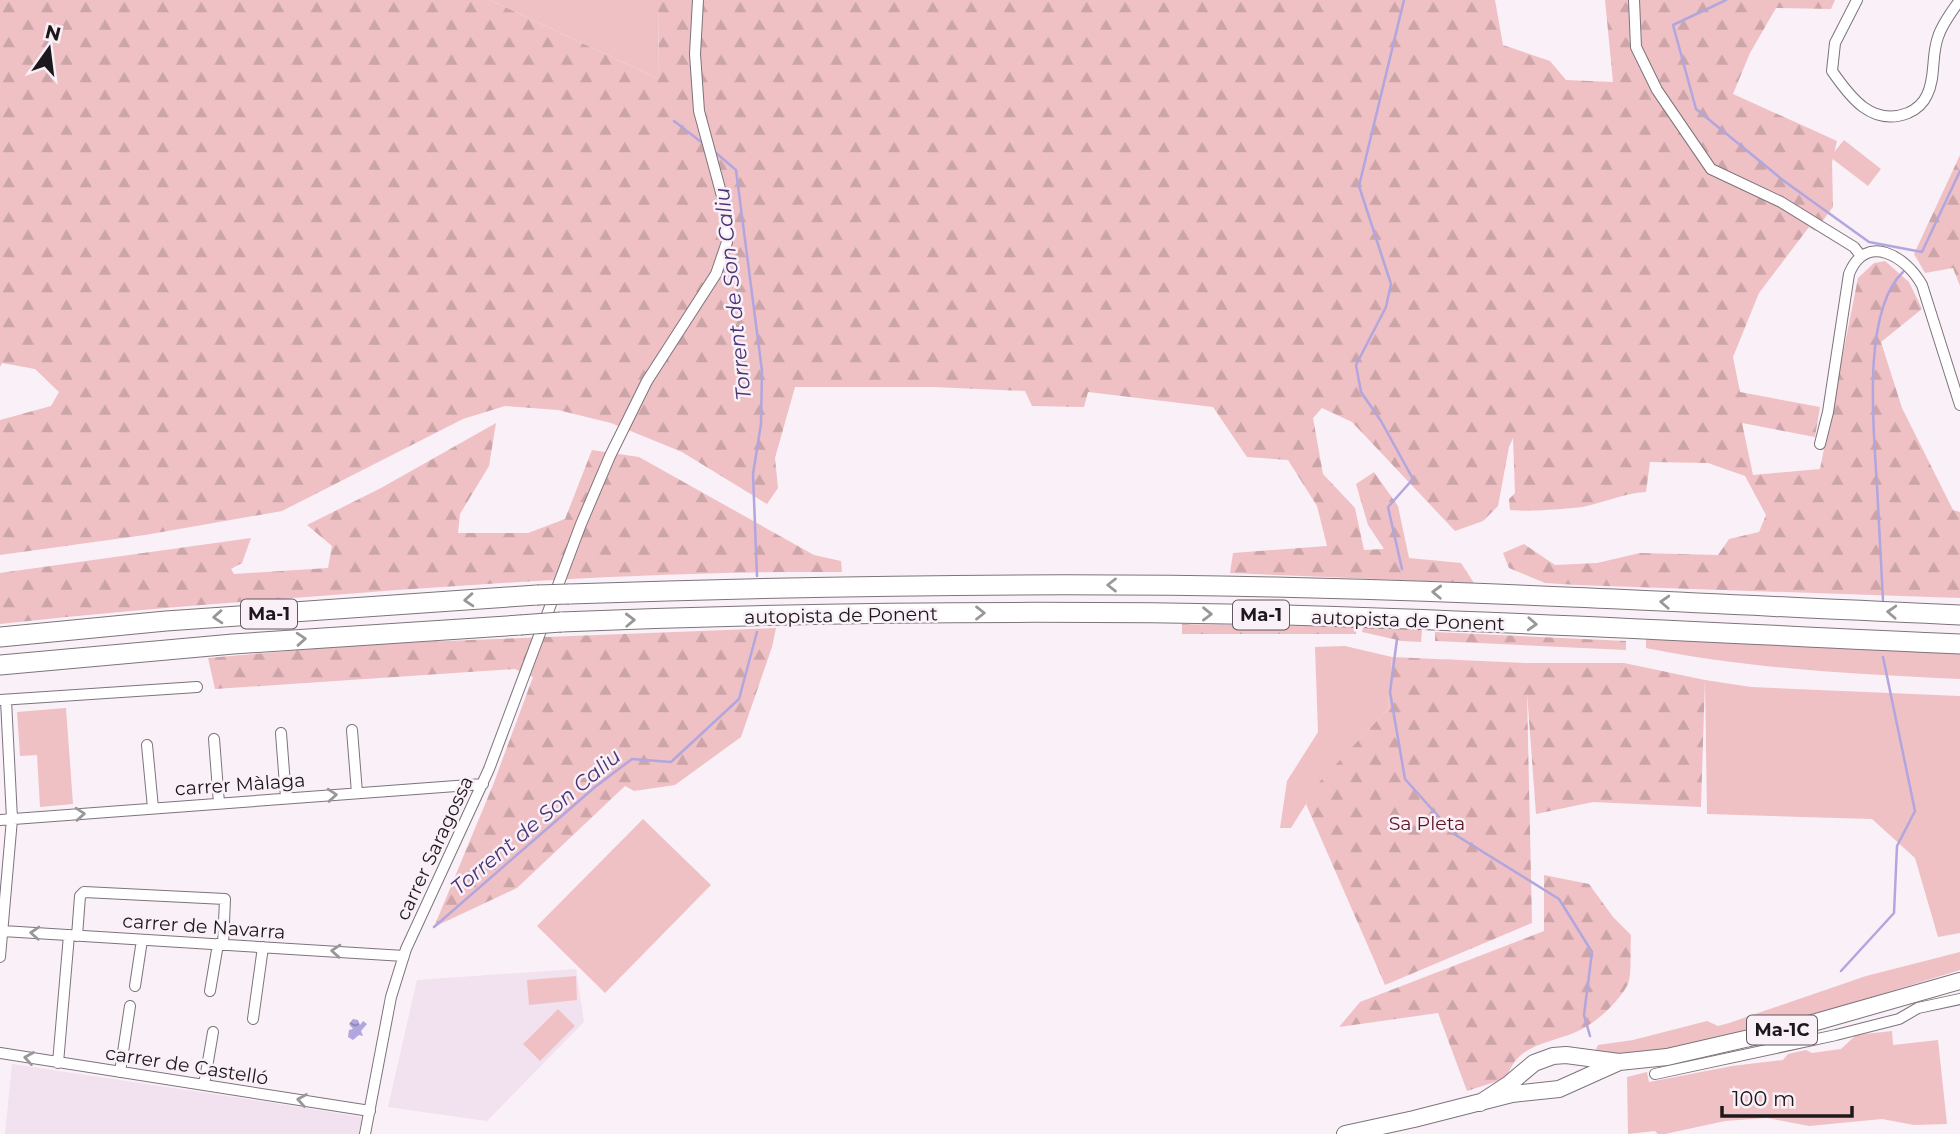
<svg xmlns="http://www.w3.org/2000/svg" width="1960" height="1134" font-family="Montserrat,sans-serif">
<defs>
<pattern id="forest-firs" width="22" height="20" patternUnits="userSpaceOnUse" patternTransform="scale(1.75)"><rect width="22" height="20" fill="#efc1c5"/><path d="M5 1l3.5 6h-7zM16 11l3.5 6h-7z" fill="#cca5a9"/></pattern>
<pattern id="water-ripples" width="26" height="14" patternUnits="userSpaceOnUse" patternTransform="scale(1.75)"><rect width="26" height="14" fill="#b1a6de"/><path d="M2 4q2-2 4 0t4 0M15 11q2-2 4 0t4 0" fill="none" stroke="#8f86b3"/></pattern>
</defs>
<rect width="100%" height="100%" fill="#faf0f8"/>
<path fill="#f2e1ee" d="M 576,969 L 584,1022 L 487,1121 L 388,1107 L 417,980 Z
M 12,1064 L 247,1099 L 362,1117 L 359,1134 L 5,1134 Z"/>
<path fill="#efc1c5" d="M 490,0 L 658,0 L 659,79 Z
M 1844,140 L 1881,169 L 1868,186 L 1830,157 Z
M 1646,637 L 1960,653 L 1960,679 C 1854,674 1750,669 1646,648 Z
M 1345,646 L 1392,657 L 1388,709 L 1308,795 L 1306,804 L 1291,828 L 1280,828 L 1287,781 L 1318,732 L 1315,647 Z
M 1705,680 L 1751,687 L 1960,696 L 1960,933 L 1938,937 L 1915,858 L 1872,819 L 1707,814 Z
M 66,708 L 73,804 L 40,807 L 37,755 L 20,756 L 17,712 Z
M 643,819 L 711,885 L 605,993 L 537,926 Z
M 1960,952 L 1960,970 C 1880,995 1800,1019 1719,1038 C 1680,1047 1638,1059 1598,1053 L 1596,1049 L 1598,1045 L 1633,1040 L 1707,1021 L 1718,1026 L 1729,1023 L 1866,976 Z
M 576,976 L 577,1000 L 529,1005 L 527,980 Z
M 558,1009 L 575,1026 L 540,1061 L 523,1044 Z
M 1892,1031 L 1893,1045 L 1938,1040 L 1947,1124 L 1914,1125 L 1882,1119 L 1809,1126 L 1767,1118 L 1725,1121 L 1665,1134 L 1658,1134 L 1655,1131 L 1628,1134 L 1627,1077 L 1647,1072 L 1649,1082 L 1732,1066 L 1783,1060 L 1788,1054 L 1806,1050 L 1812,1053 L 1841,1049 L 1856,1035 Z"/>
<path fill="url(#forest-firs)" d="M 0,0 L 490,0 L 659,79 L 658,0 L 1495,0 L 1503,45 L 1550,61 L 1566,80 L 1613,82 L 1605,0 L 1835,0 L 1831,9 L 1776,8 L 1750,53 L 1733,94 L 1837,141 L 1832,162 L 1833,207 L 1815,231 L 1809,227 L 1759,293 L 1733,357 L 1740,392 L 1820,407 L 1815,437 L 1742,423 L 1753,475 L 1820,469 L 1858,278 L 1874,263 L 1885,261 L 1909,282 L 1922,309 L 1881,342 L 1902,408 L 1953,510 L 1960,512 L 1960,598 L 1577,585 L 1545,583 L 1509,568 L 1503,553 L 1524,544 L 1555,565 L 1597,563 L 1640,553 L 1718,555 L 1729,539 L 1759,532 L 1766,515 L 1745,476 L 1708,463 L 1650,462 L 1646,492 C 1623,493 1604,503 1582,507 C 1567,509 1524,512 1510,510 L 1509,499 L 1515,493 L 1513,438 L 1509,447 L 1498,506 L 1483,521 L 1455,531 L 1352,422 L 1322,408 L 1313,418 L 1323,474 L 1355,508 L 1364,550 L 1384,549 L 1368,525 L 1356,484 L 1374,472 L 1398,506 L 1409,558 L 1461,563 L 1474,583 L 1230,573 L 1233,553 L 1327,546 L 1317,506 L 1288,460 L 1247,457 L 1213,407 L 1088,392 L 1084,407 L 1032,406 L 1025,391 L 933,387 L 795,387 L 775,458 L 778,488 L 767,504 L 682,452 L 611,423 L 558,410 L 505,406 L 463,419 L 282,511 L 145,535 L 0,555 L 0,420 L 51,406 L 59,392 L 35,369 L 2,363 L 0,367 Z
M 1960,155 L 1960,286 L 1953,268 L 1925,273 L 1914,254 Z
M 496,423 L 489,466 L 460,514 L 458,533 L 528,533 L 565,519 L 592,450 L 639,457 L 814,555 L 841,561 L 842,572 C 679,571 521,581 359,593 C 239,602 120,611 0,624 L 0,573 L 251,538 L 242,563 L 231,569 L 234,574 L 328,568 L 332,546 L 307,525 L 381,488 Z
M 1182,624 L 1355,627 L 1356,634 L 1182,634 Z
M 1363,627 L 1422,630 L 1421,642 L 1402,641 L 1362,632 Z
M 776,628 L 772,647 L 741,737 L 675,785 L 634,791 L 625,786 L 517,888 L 434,927 L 493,785 L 533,677 L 515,669 L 215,689 L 208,658 L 369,644 Z
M 1435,632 L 1626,641 L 1626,650 L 1435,641 Z
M 1392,657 L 1526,663 L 1624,663 L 1705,680 L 1701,807 L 1593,802 L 1536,814 L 1527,693 L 1532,923 L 1385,985 L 1306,804 L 1307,795 L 1388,709 Z
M 1544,875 L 1589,884 L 1613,917 L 1631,935 C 1630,947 1632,975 1628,984 C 1618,1003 1595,1024 1576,1032 C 1548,1044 1516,1044 1507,1078 L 1467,1091 L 1438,1013 L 1339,1027 L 1360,1002 L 1544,931 Z"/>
<path fill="url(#water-ripples)" d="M 353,1019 L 358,1020 L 360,1025 L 363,1021 L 367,1024 L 361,1031 L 363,1036 L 359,1035 L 353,1040 L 348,1037 L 349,1030 L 353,1029 L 349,1024 Z"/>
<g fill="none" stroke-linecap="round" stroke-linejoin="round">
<path stroke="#b1a6de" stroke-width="2.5" d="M 1726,0 L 1673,25 L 1696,109 L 1784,181 L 1869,242 L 1922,252 L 1960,171
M 674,121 L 705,145
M 716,153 L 736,170 L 762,371 L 761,424 L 753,474 L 757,576
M 1402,569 L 1388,507 L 1413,479 L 1381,421 L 1361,392 L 1356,365 L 1386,307 L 1391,284 L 1359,186 L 1404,0
M 1883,600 C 1881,562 1879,524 1877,486 C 1874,432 1861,312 1903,272
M 1397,639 L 1390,692 L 1405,779 L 1454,834 L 1559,899 L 1592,952 L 1584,1015 L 1590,1036
M 434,927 L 595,787 L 632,759 L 671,762 L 739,699 L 757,632
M 1841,971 L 1894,913 L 1897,846 L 1915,811 L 1883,657"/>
<g stroke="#7d747b" stroke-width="12">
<path id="street" d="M 1634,0 L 1636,47 L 1657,90 L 1711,169 L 1781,202 L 1854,247 L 1861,256
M 1857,0 L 1835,43 L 1832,71 C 1850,97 1872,127 1908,113 C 1917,109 1923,104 1927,95 C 1936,77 1931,56 1938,37 C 1942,24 1952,11 1960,0
M 1820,444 L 1828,412 L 1849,274 C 1866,232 1906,256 1922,285 L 1960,405
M 0,700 L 197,687
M 352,730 L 357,793
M 281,733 L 286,798
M 214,739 L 219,803
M 147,745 L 153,808
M 0,820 L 483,784
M 3,931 L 404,956
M 77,936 L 80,896 L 84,892 L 225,899 L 223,945
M 0,957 L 12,819 L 6,700
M 135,986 L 142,940
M 210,991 L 218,944
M 253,1019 L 263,947
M 0,1053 L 370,1111
M 58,1063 L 69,935
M 120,1072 L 130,1006
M 1655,1074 L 1836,1035 L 1899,1019 L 1918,1008 L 1960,999
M 204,1085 L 213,1032
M 365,1134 L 391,997 L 406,949 L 489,769 L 581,524 L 610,456 L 647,381 L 716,274 L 727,242 L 726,211 L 699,111 L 695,54 L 698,0"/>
</g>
<g stroke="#7d747b" stroke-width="18">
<path id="primary" d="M 1480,1103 L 1509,1084 L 1534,1063 L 1553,1056 L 1566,1055 L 1619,1062 L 1667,1057 L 1802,1026 L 1960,981
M 1345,1134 L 1414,1119 L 1512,1094 L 1559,1089 L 1617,1063"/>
</g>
<g stroke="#7d747b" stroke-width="21">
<path id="highway" d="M 569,594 C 804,586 1040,582 1275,587 C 1503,592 1732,605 1960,615
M 561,622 C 803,612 1044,610 1286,615 C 1510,621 1735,634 1960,644
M 0,637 L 166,621 L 537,595
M 0,665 L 233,644 L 520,625"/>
</g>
<use href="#street" stroke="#fff" stroke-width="10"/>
<use href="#primary" stroke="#fff" stroke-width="16"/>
<use href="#highway" stroke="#fff" stroke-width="19"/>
<g stroke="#7d747b" stroke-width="21" stroke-linecap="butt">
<path id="highway-bridge" d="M 537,595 L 569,594
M 520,625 L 561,622"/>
</g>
<use href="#highway-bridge" stroke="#fff" stroke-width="19"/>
</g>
<defs><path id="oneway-chevron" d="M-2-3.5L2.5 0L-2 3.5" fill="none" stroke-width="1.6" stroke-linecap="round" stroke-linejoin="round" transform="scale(1.75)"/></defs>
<g stroke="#999798">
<use href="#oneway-chevron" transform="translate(1112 585) rotate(-180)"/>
<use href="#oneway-chevron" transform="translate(1437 592) rotate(-178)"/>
<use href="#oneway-chevron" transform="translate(469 600) rotate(176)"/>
<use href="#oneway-chevron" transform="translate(1665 602) rotate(-177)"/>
<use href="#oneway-chevron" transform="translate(1892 612) rotate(-177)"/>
<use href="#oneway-chevron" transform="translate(980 613)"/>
<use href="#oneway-chevron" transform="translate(1207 614) rotate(1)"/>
<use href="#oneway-chevron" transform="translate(218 617) rotate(176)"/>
<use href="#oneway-chevron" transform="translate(630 620) rotate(-2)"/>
<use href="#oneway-chevron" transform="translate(1532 624) rotate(3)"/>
<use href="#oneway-chevron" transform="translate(301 639) rotate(-4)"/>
<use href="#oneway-chevron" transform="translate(332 795) rotate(-4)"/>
<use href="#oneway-chevron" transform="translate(80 814) rotate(-4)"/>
<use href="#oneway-chevron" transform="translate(35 933) rotate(-177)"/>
<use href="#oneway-chevron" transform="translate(336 951) rotate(-176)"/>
<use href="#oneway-chevron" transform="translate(29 1058) rotate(-170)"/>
<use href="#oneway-chevron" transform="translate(302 1100) rotate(-171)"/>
</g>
<g text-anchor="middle" stroke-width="5" stroke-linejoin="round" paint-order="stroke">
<g fill="#faf0f8" stroke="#5f595d" stroke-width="2">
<rect x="241" y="599.5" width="56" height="29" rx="5"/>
<rect x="1233" y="600.5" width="56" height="29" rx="5"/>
<rect x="1747" y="1015.5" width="70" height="29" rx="5"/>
</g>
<g font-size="18" font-weight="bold" fill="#1c181b">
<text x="269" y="620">Ma-1</text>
<text x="1261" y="621">Ma-1</text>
<text x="1782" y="1036">Ma-1C</text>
</g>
<g font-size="19" fill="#1c181b" stroke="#faf0f8">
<text transform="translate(841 615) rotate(-1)" y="7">autopista de Ponent</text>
<text transform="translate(1408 620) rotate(2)" y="7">autopista de Ponent</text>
<text transform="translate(240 784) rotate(-4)" y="7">carrer Màlaga</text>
<text transform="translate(434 848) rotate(-65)" y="7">carrer Saragossa</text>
<text transform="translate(204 926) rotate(4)" y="7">carrer de Navarra</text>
<text transform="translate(187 1065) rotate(9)" y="7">carrer de Castelló</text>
</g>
<g font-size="19" fill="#5f1223" stroke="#faf0f8">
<text x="1427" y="830">Sa Pleta</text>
</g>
<g font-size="21" font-style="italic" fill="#483577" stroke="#faf0f8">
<text transform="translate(733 294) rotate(-96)" y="7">Torrent de Son Caliu</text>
<text transform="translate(536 822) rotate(-40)" y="7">Torrent de Son Caliu</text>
</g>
</g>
<g transform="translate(49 49) rotate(14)" stroke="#faf0f8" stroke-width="5" paint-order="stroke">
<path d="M0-5L12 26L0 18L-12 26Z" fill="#1c181b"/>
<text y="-10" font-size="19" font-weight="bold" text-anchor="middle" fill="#1c181b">N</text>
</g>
<path d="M1722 1106v10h130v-10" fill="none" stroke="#1c181b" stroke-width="3.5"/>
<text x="1732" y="1106" font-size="21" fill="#1c181b" stroke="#faf0f8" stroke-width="5" paint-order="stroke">100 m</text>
</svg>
